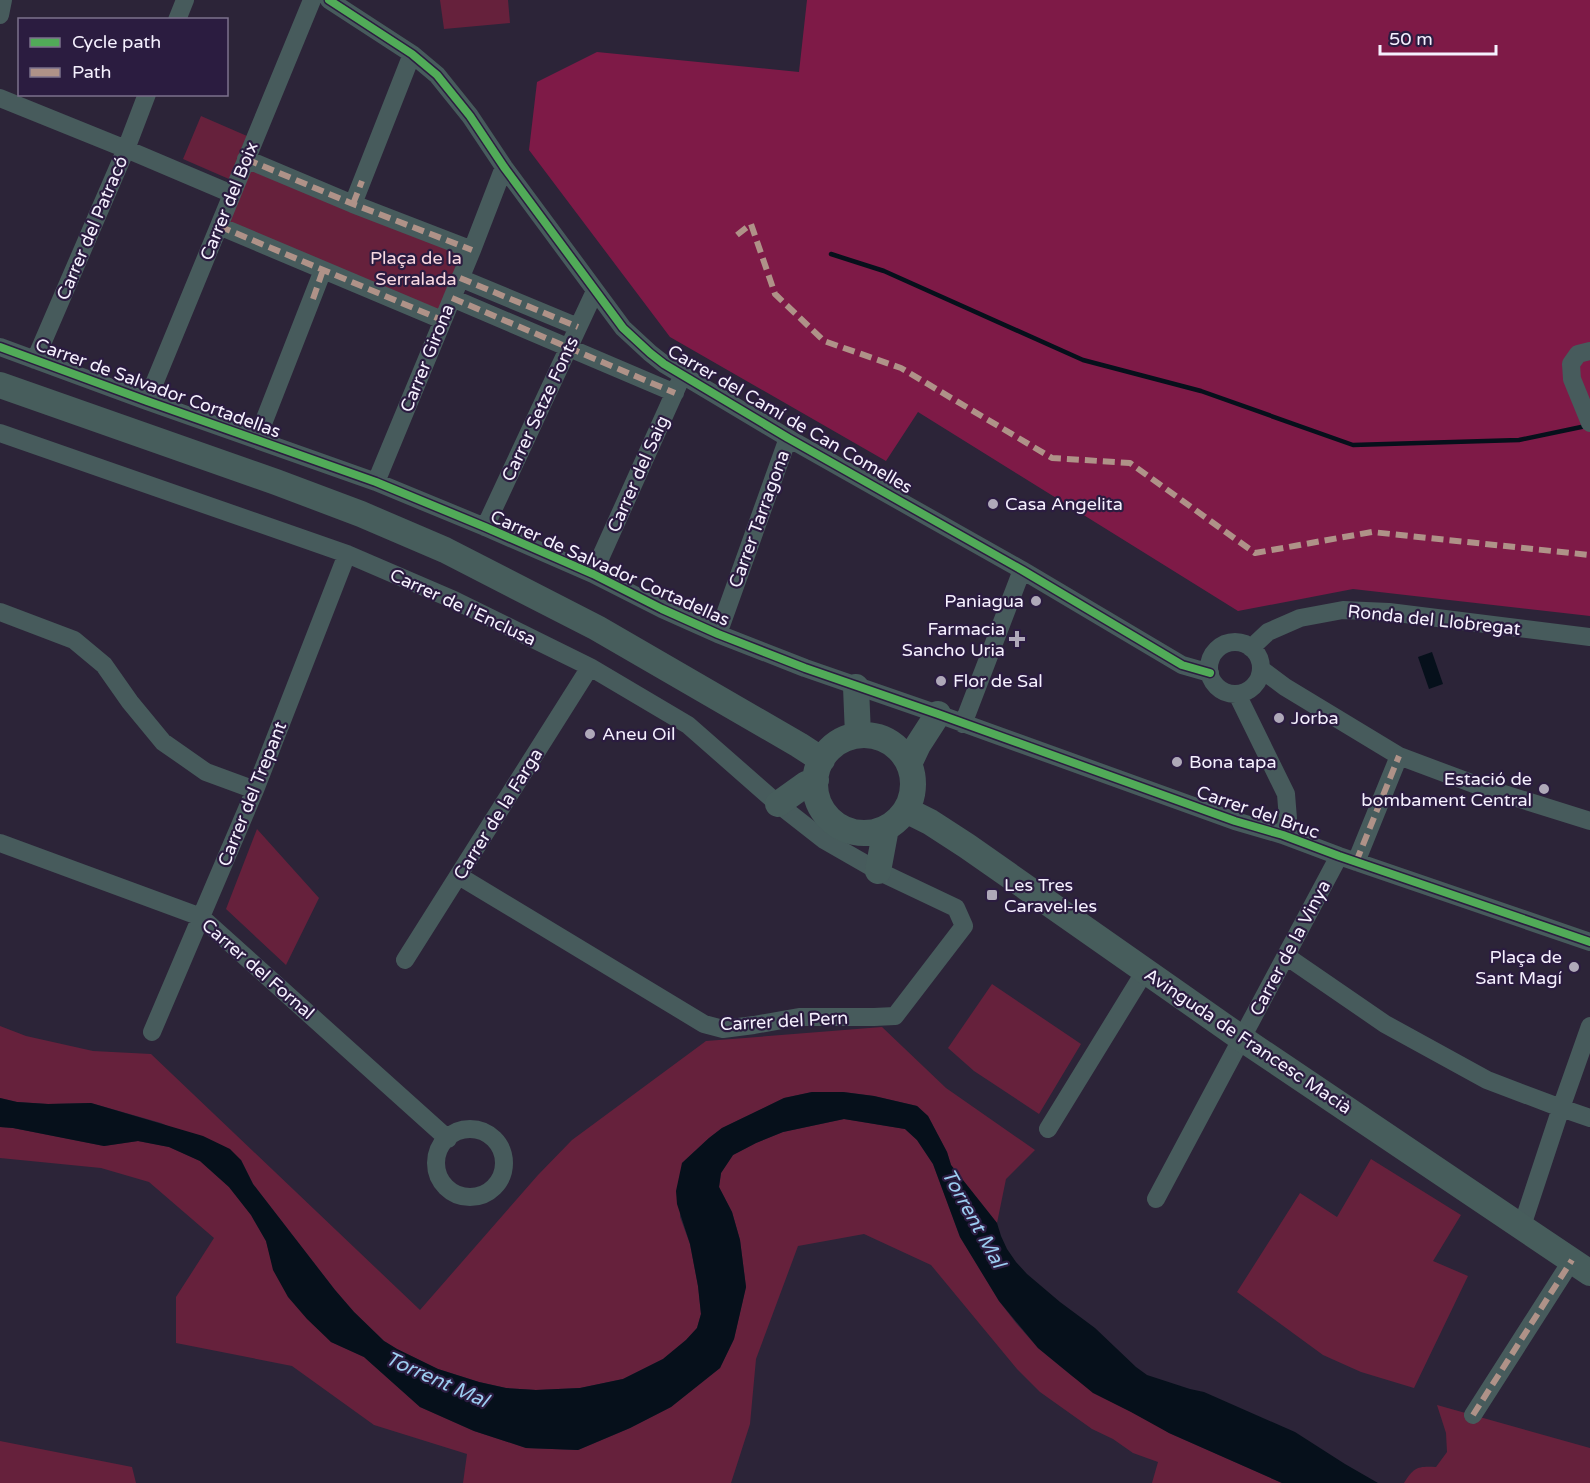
<svg xmlns="http://www.w3.org/2000/svg" width="1590" height="1483" font-family="'Varela Round',sans-serif">
<rect width="100%" height="100%" fill="#2c2438"/>
<path fill="#66213c" d="M 440,0 L 508,0 L 510,23 L 444,29 Z
M 201,116 L 247,136 L 229,179 L 183,159 Z
M 246,159 L 472,250 L 442,320 L 219,226 Z
M 257,829 L 319,898 L 286,965 L 226,909 Z
M 992,984 L 1081,1044 L 1039,1114 L 974,1071 L 948,1048 Z
M 0,1026 L 26,1036 L 93,1051 L 151,1054 L 420,1310 L 538,1175 L 572,1140 L 706,1041 L 882,1027 L 946,1088 L 1035,1150 L 1006,1179 L 997,1223 L 951,1165 L 947,1152 L 928,1116 L 917,1106 L 874,1096 L 843,1092 L 812,1092 L 784,1098 L 722,1128 L 709,1138 L 682,1163 L 680,1217 L 690,1244 L 698,1286 L 701,1314 L 697,1328 L 686,1340 L 663,1359 L 623,1379 L 580,1388 L 536,1390 L 506,1388 L 479,1382 L 438,1369 L 397,1349 L 384,1341 L 354,1312 L 335,1290 L 253,1184 L 241,1160 L 161,1123 L 91,1103 L 48,1104 L 17,1102 L 0,1098 Z
M 844,1119 L 905,1129 L 917,1140 L 933,1164 L 960,1237 L 999,1301 L 1016,1323 L 1038,1348 L 1072,1376 L 1106,1399 L 1157,1425 L 1169,1433 L 1282,1483 L 1152,1483 L 1158,1462 L 1133,1453 L 1113,1439 L 1092,1429 L 1040,1392 L 1017,1369 L 931,1265 L 864,1234 L 798,1246 L 756,1359 L 750,1424 L 731,1483 L 463,1483 L 467,1454 L 374,1425 L 292,1366 L 176,1343 L 176,1297 L 214,1238 L 149,1182 L 101,1168 L 0,1158 L 0,1127 L 13,1128 L 104,1146 L 138,1141 L 169,1147 L 200,1161 L 229,1187 L 251,1215 L 266,1241 L 274,1270 L 331,1342 L 364,1357 L 420,1407 L 474,1431 L 526,1448 L 578,1450 L 630,1428 L 671,1407 L 720,1368 L 734,1339 L 746,1287 L 740,1240 L 732,1212 L 719,1187 L 721,1173 L 733,1155 L 756,1143 L 783,1132 Z
M 1371,1159 L 1461,1215 L 1433,1261 L 1468,1276 L 1414,1388 L 1361,1372 L 1323,1355 L 1237,1292 L 1300,1193 L 1337,1217 Z
M 1437,1405 L 1590,1448 L 1590,1483 L 1404,1483 C 1414,1467 1418,1466 1436,1467 L 1447,1452 L 1446,1433 Z
M 0,1441 L 132,1467 L 136,1483 L 0,1483 Z"/>
<path fill="#7e1a47" d="M 807,0 L 1590,0 L 1590,616 L 1353,589 L 1238,611 L 918,412 L 886,461 L 670,337 L 529,150 L 537,82 L 597,52 L 799,72 Z"/>
<path fill="#06101b" d="M 1432,652 L 1443,684 L 1429,689 L 1418,657 Z
M 812,1092 L 843,1092 L 874,1096 L 917,1106 L 928,1116 L 947,1152 L 951,1165 L 997,1223 L 1001,1236 L 1007,1249 L 1016,1262 L 1027,1274 L 1060,1302 L 1095,1328 L 1136,1367 L 1147,1375 L 1190,1389 L 1204,1392 L 1295,1432 L 1345,1464 L 1378,1483 L 1282,1483 L 1169,1433 L 1131,1412 L 1093,1393 L 1038,1348 L 999,1301 L 960,1237 L 933,1164 L 917,1140 L 905,1129 L 844,1119 L 783,1132 L 756,1143 L 733,1155 L 721,1173 L 719,1187 L 732,1212 L 740,1240 L 746,1287 L 734,1339 L 720,1368 L 671,1407 L 630,1428 L 578,1450 L 526,1448 L 474,1431 L 420,1407 L 364,1357 L 331,1342 L 307,1319 L 288,1297 L 273,1270 L 266,1241 L 251,1215 L 229,1187 L 200,1161 L 169,1147 L 138,1141 L 104,1146 L 13,1128 L 0,1127 L 0,1098 L 17,1102 L 48,1104 L 91,1103 L 203,1136 L 230,1149 L 241,1160 L 253,1184 L 335,1290 L 354,1312 L 384,1341 L 397,1349 L 438,1369 L 479,1382 L 506,1388 L 536,1390 L 580,1388 L 623,1379 L 663,1359 L 686,1340 L 697,1328 L 701,1314 L 698,1286 L 690,1244 L 677,1204 L 676,1191 L 682,1163 L 709,1138 L 722,1128 L 784,1098 Z"/>
<g fill="none" stroke-linecap="round" stroke-linejoin="round">
<path stroke="#06101b" stroke-width="4.5" d="M 831,254 L 884,271 L 1083,360 L 1201,391 L 1353,445 L 1519,440 L 1586,426"/>
<path stroke="#475b5c" stroke-width="18" d="M 329,0 L 412,54 L 437,75 L 470,116 L 504,167 L 623,328 L 650,353 L 664,364 L 788,438 L 1022,570 L 1182,665 L 1210,673
M 0,15 L 3,0
M 177,20 L 185,0
M 0,98 L 126,149 L 232,194
M 246,159 L 353,204 L 472,250
M 353,204 L 412,54
M 219,226 L 442,320
M 460,278 L 578,327
M 452,298 L 675,393
M 0,347 L 147,401 L 376,482 L 485,527 L 593,574 L 662,609 L 718,634 L 805,668 L 938,714 L 1235,821 L 1283,835 L 1339,856 L 1590,942
M 1590,351 L 1578,354 L 1571,364 L 1572,379 L 1590,423
M 35,360 L 126,149 L 147,94
M 147,401 L 312,0
M 0,433 L 347,554 L 454,600 L 590,667 L 688,725 L 778,804 L 824,840 L 878,871 L 956,908 L 964,926 L 895,1016 L 874,1017 L 799,1017 L 754,1025 L 723,1029 L 704,1024 L 459,876
M 257,439 L 323,270
M 376,482 L 472,250 L 504,167
M 485,527 L 595,291
M 593,574 L 678,385
M 0,612 L 74,640 L 104,665 L 130,702 L 163,742 L 206,772 L 255,790
M 718,634 L 788,438
M1209 668a26 26 0 1 1 52 0a26 26 0 1 1-52 0Z
M 1251,648 L 1268,632 L 1300,618 L 1343,610 L 1389,612 L 1590,637
M 1261,669 L 1285,687 L 1399,756 L 1482,787 L 1590,821
M 1237,694 L 1286,794 L 1288,819 L 1283,835
M 963,724 L 1022,570
M 0,843 L 201,917 L 448,1139
M 1356,862 L 1399,756
M 1286,956 L 1385,1024 L 1487,1080 L 1561,1108 L 1590,1118
M 405,960 L 590,667
M 152,1032 L 255,790 L 347,554
M 1048,1129 L 1145,971
M436 1163a34 34 0 1 1 68 0a34 34 0 1 1-68 0Z
M 1156,1199 L 1339,856
M 1522,1226 L 1561,1108 L 1590,1026
M 1473,1415 L 1572,1260"/>
<path stroke="#475d5c" stroke-width="26" d="M 0,385 L 276,482 L 361,514 L 445,550 L 597,628 L 799,745 L 822,760
M 856,687 L 858,735
M815 784a49 49 0 1 1 98 0a49 49 0 1 1-98 0Z
M 909,764 L 918,745 L 938,714
M 778,804 L 806,784 L 816,780
M 906,810 L 930,822 L 967,846 L 1241,1038 L 1590,1273
M 878,871 L 886,828"/>
<path stroke="#af9288" stroke-width="6" stroke-dasharray="12 6" stroke-linecap="butt" d="M 246,159 L 353,204 L 472,250
M 353,204 L 362,181
M 219,226 L 442,320
M 737,235 L 751,224 L 775,294 L 824,341 L 901,368 L 1052,458 L 1130,463 L 1255,553 L 1372,532 L 1590,555
M 460,278 L 578,327
M 452,298 L 675,393
M 313,299 L 323,270
M 1356,862 L 1399,756
M 1473,1415 L 1572,1260"/>
<g stroke="#2b1c40" stroke-width="11">
<path id="cycleway" d="M 329,0 L 412,54 L 437,75 L 470,116 L 504,167 L 623,328 L 650,353 L 664,364 L 788,438 L 1022,570 L 1182,665 L 1210,673
M 0,347 L 147,401 L 376,482 L 485,527 L 593,574 L 662,609 L 718,634 L 805,668 L 938,714 L 1235,821 L 1283,835 L 1339,856 L 1590,942"/>
</g>
<use href="#cycleway" stroke="#51ab58" stroke-width="8"/>
</g>
<g fill="#afa9b9" stroke="#2b1c40" stroke-width="2">
<circle cx="993" cy="504" r="6"/>
<circle cx="1036" cy="601" r="6"/>
<path d="M1014 630h6v6h6v6h-6v6h-6v-6h-6v-6h6z"/>
<circle cx="941" cy="681" r="6"/>
<circle cx="1279" cy="718" r="6"/>
<circle cx="590" cy="734" r="6"/>
<circle cx="1177" cy="762" r="6"/>
<circle cx="1544" cy="789" r="6"/>
<rect x="986" y="889" width="12" height="12" rx="3"/>
<circle cx="1574" cy="967" r="6"/>
</g>
<g text-anchor="middle" stroke-width="4.5" stroke-linejoin="round" paint-order="stroke">
<g font-size="18" fill="#f5f0fe" stroke="#2b1c40">
<text transform="translate(229 201) rotate(-68)" y="6">Carrer del Boix</text>
<text transform="translate(92 228) rotate(-67)" y="6">Carrer del Patracó</text>
<text transform="translate(427 358) rotate(-68)" y="6">Carrer Girona</text>
<text transform="translate(158 388) rotate(20)" y="6">Carrer de Salvador Cortadellas</text>
<text transform="translate(540 409) rotate(-65)" y="6">Carrer Setze Fonts</text>
<text transform="translate(790 419) rotate(30)" y="6">Carrer del Camí de Can Comelles</text>
<text transform="translate(638 474) rotate(-66)" y="6">Carrer del Saig</text>
<text transform="translate(759 519) rotate(-70)" y="6">Carrer Tarragona</text>
<text transform="translate(610 568) rotate(24)" y="6">Carrer de Salvador Cortadellas</text>
<text transform="translate(463 607) rotate(25)" y="6">Carrer de l'Enclusa</text>
<text transform="translate(1434 620) rotate(6)" y="6">Ronda del Llobregat</text>
<text transform="translate(252 794) rotate(-68)" y="6">Carrer del Trepant</text>
<text transform="translate(1258 812) rotate(19)" y="6">Carrer del Bruc</text>
<text transform="translate(498 814) rotate(-58)" y="6">Carrer de la Farga</text>
<text transform="translate(1290 948) rotate(-62)" y="6">Carrer de la Vinya</text>
<text transform="translate(258 969) rotate(41)" y="6">Carrer del Fornal</text>
<text transform="translate(784 1021) rotate(-3)" y="6">Carrer del Pern</text>
<text transform="translate(1248 1041) rotate(34)" y="6">Avinguda de Francesc Macià</text>
</g>
<g font-size="18" fill="#f9d9e1" stroke="#2b1c40">
<text x="416" y="264">Plaça de la<tspan x="416" dy="21">Serralada</tspan></text>
</g>
<g font-size="18" fill="#f5f0fe" stroke="#2b1c40" text-anchor="start">
<text x="1005" y="510">Casa Angelita</text>
<text x="1024" y="607" text-anchor="end">Paniagua</text>
<text x="1005" y="635" text-anchor="end">Farmacia<tspan x="1005" dy="21">Sancho Uria</tspan></text>
<text x="953" y="687">Flor de Sal</text>
<text x="1291" y="724">Jorba</text>
<text x="602" y="740">Aneu Oil</text>
<text x="1189" y="768">Bona tapa</text>
<text x="1532" y="785" text-anchor="end">Estació de<tspan x="1532" dy="21">bombament Central</tspan></text>
<text x="1004" y="891">Les Tres<tspan x="1004" dy="21">Caravel-les</tspan></text>
<text x="1562" y="963" text-anchor="end">Plaça de<tspan x="1562" dy="21">Sant Magí</tspan></text>
</g>
<g font-size="20" font-style="italic" fill="#9ccdf1" stroke="#2b1c40">
<text transform="translate(974 1218) rotate(61)" y="7">Torrent Mal</text>
<text transform="translate(437 1379) rotate(24)" y="7">Torrent Mal</text>
</g>
</g>
<rect x="18" y="18" width="210" height="78" fill="#2b1c40" stroke="#7c718c" stroke-width="1.5"/>
<rect x="30" y="38" width="30" height="9" fill="#51ab58" stroke="#7c718c" stroke-width="1.5"/>
<text x="72" y="48" font-size="18" fill="#f5f0fe">Cycle path</text>
<rect x="30" y="68" width="30" height="9" fill="#af9288" stroke="#7c718c" stroke-width="1.5"/>
<text x="72" y="78" font-size="18" fill="#f5f0fe">Path</text>
<path d="M1380 45v9h116v-9" fill="none" stroke="#f5f0fe" stroke-width="3"/>
<text x="1389" y="45" font-size="18" fill="#f5f0fe" stroke="#2b1c40" stroke-width="4.5" paint-order="stroke">50 m</text>
</svg>
